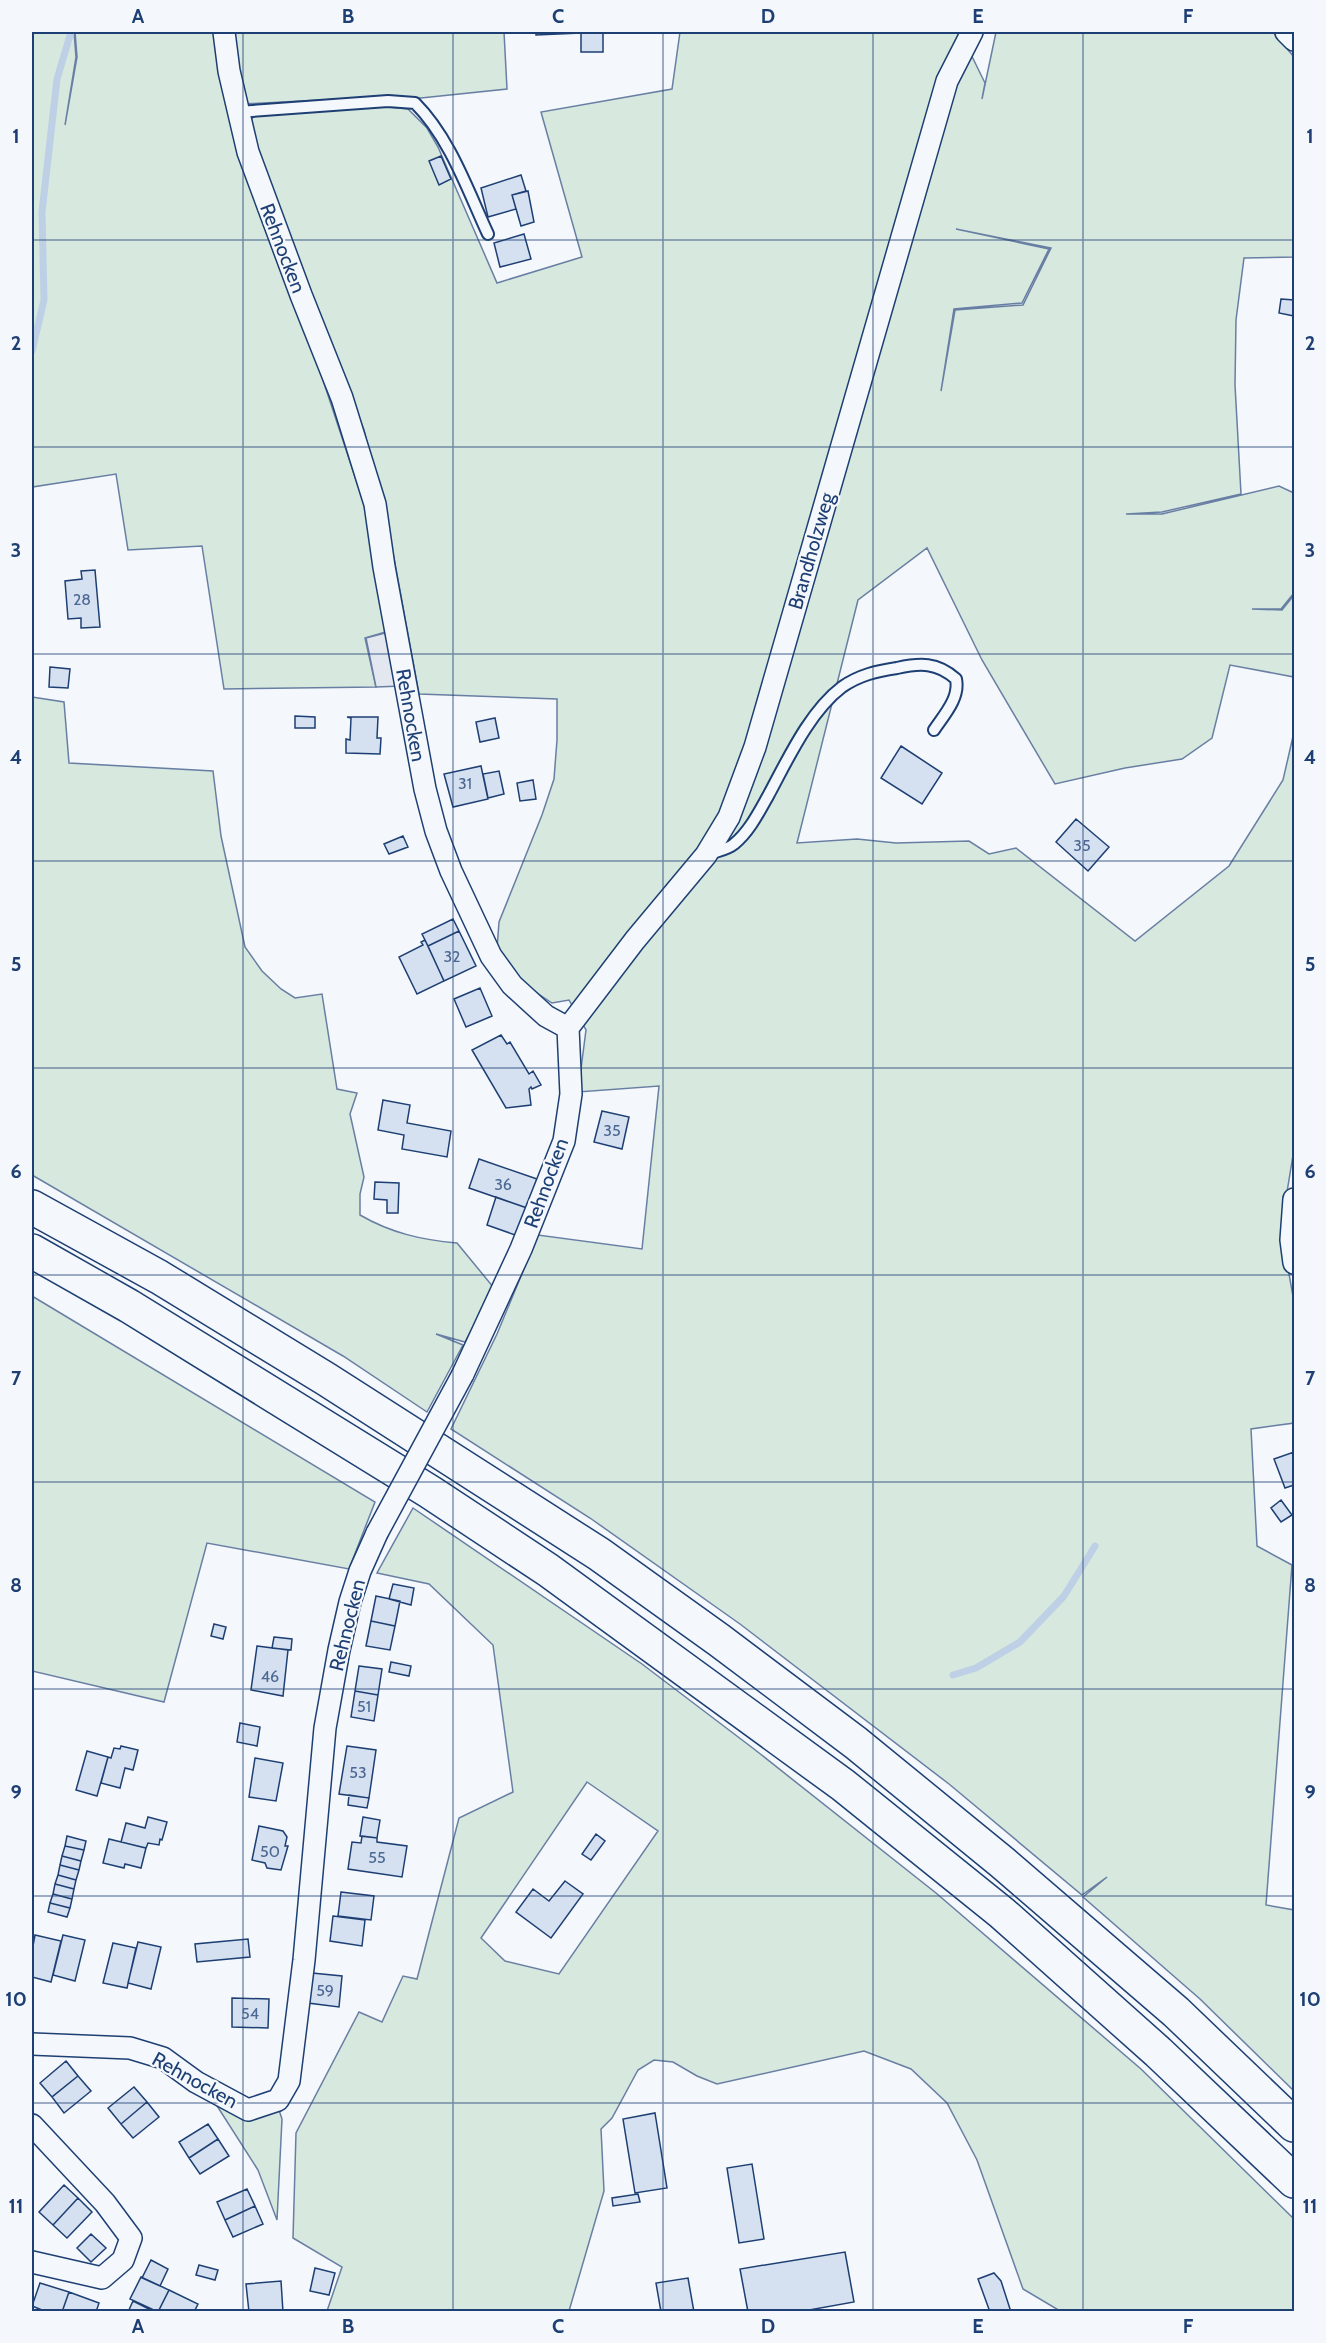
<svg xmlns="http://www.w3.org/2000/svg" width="1326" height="2343" font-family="Cabin,sans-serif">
<rect width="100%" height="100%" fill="#f4f7fb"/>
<path fill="#d7e8df" stroke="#687fa3" stroke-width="1.5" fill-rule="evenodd" d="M 32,32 L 74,32 L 76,57 L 65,125 L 77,57 L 75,32 L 214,32 L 316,359 L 364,504 L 389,631 L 365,638 L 376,687 L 224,689 L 202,546 L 128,550 L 116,474 L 32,487 Z
M 229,32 L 504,32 L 507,89 L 421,98 L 378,97 L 242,104 Z
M 680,32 L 960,32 L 985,83 L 982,99 L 996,32 L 1273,32 L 1294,57 L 1294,257 L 1244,258 L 1236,320 L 1235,385 L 1241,494 L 1162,512 L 1126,514 L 1162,514 L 1279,486 L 1294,493 L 1294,593 L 1281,609 L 1252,609 L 1282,610 L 1294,595 L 1294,677 L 1230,665 L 1212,738 L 1182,759 L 1125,768 L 1055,784 L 982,660 L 927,548 L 858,600 L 797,843 L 857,839 L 896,843 L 969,841 L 989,854 L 1016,848 L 1135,941 L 1229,866 L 1283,780 L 1294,732 L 1294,1149 L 1281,1229 L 1294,1302 L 1294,1423 L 1251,1429 L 1257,1546 L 1292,1565 L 1266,1905 L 1294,1910 L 1294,2091 L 1200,1999 L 1083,1897 L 1107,1877 L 1082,1895 L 949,1784 L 740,1624 L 590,1518 L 451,1429 L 497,1334 L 538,1235 L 642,1249 L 659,1086 L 578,1092 L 586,1030 L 569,1000 L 552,1003 L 516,979 L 497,949 L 499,922 L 542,815 L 554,779 L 557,740 L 557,699 L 419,694 L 394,558 L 364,430 L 269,192 L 250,121 L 255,115 C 304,111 359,103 408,109 L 427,128 L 438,147 L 497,283 L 582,257 L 541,112 L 672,89 ZM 956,229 L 1051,248 L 1023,305 L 955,310 L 941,391 L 954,309 L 1022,303 L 1049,249 Z
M 32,697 L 64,702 L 69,763 L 213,771 L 221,836 L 245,947 L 262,971 L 281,989 L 295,998 L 322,994 L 337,1089 L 357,1093 L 350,1114 L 364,1177 L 360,1194 L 360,1215 C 391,1233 422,1240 457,1243 L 494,1288 L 465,1342 L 436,1334 L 463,1345 L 427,1412 L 343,1356 L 32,1175 Z
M 32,1296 L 375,1502 L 349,1569 L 207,1543 L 164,1702 L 32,1671 Z
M 413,1508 L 642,1664 L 754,1749 L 936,1893 L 1141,2069 L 1294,2219 L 1294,2311 L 1060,2311 L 1023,2289 L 977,2160 L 947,2103 L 911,2069 L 864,2051 L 717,2084 L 697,2076 L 673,2062 L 654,2060 L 638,2070 L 612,2118 L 601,2129 L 604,2191 L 569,2311 L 327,2311 L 342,2267 L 293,2238 L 296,2133 L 359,2012 L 382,2022 L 403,1976 L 417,1979 L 459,1818 L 513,1792 L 493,1645 L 429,1584 L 377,1573 ZM 587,1782 L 658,1831 L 559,1974 L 505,1961 L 481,1938 Z
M 212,2098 C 242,2123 244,2120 279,2110 L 282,2119 L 277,2220 L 258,2170 Z"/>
<path fill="#e3e8f0" stroke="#687fa3" stroke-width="1.5" d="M 389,632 L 401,686 L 376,687 L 366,638 Z"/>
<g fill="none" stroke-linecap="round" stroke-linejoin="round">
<path stroke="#bed0e5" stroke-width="7" d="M 32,351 L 44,300 L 42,212 L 57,79 L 71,32
M 953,1675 L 976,1668 L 1020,1642 L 1064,1596 L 1095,1546"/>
</g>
<path fill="#d5e0f0" stroke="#1d3f73" stroke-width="1.5" d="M 536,32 L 581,32 L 581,33 L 536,35 Z
M 581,32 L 603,32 L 603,52 L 581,52 Z
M 441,156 L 451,179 L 439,185 L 429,161 Z
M 521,175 L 526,191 L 512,195 L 516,209 L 488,217 L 481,188 Z
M 528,191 L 534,222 L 521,226 L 512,195 Z
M 524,234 L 531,259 L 500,267 L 494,243 Z
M 1281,299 L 1294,300 L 1294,316 L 1279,313 Z
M 95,570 L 100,627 L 81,628 L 81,618 L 68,619 L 65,581 L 82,579 L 81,571 Z
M 50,667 L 70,669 L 68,688 L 49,687 Z
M 295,716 L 315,717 L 315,728 L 295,728 Z
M 347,717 L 378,717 L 377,738 L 381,738 L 380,754 L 346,753 L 346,739 L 350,740 L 351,718 Z
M 495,718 L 499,738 L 480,742 L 476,722 Z
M 901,746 L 942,773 L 922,804 L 881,778 Z
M 481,766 L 488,799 L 453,807 L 444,774 Z
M 499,771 L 504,794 L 488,798 L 483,774 Z
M 533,780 L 536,799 L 520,801 L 517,783 Z
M 1076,819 L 1109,847 L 1088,871 L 1056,842 Z
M 403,836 L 408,847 L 389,854 L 384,844 Z
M 453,919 L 459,931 L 428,946 L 422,934 Z
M 459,931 L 476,966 L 444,981 L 428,946 Z
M 425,940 L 444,981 L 417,994 L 399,957 L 423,945 L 421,942 Z
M 480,988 L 492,1016 L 466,1027 L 454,999 Z
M 501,1035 L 507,1044 L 510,1042 L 529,1074 L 533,1071 L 541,1085 L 532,1089 L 531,1087 L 529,1089 L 531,1105 L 506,1108 L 472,1050 Z
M 383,1100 L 410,1105 L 407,1123 L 451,1131 L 447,1157 L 402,1149 L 404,1135 L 378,1130 Z
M 602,1111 L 629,1117 L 622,1149 L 594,1142 Z
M 479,1159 L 537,1179 L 527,1208 L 469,1188 Z
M 375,1182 L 399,1183 L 398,1213 L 387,1213 L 387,1200 L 374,1199 Z
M 496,1197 L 527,1208 L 518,1236 L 487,1225 Z
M 1294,1452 L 1294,1485 L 1285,1488 L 1274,1459 Z
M 1281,1500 L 1292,1515 L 1281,1522 L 1271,1508 Z
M 393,1584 L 414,1588 L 411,1605 L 389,1599 Z
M 376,1596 L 400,1601 L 395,1626 L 371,1621 Z
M 371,1621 L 395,1626 L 390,1650 L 366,1646 Z
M 214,1624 L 226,1627 L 223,1639 L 211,1636 Z
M 274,1637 L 292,1639 L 291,1650 L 272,1648 Z
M 257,1646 L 288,1650 L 283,1696 L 251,1690 Z
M 391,1662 L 411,1666 L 409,1676 L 389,1672 Z
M 359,1666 L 382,1669 L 378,1695 L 355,1691 Z
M 355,1691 L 378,1695 L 374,1721 L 351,1717 Z
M 240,1723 L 260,1727 L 257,1746 L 237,1742 Z
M 121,1746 L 138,1750 L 133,1770 L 125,1768 L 120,1788 L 101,1783 L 108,1757 L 111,1758 L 114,1748 L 120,1749 Z
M 347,1746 L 376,1750 L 369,1798 L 339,1794 Z
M 87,1751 L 108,1757 L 97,1796 L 76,1790 Z
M 255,1758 L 283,1763 L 276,1801 L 249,1797 Z
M 349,1795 L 369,1798 L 367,1808 L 348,1805 Z
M 148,1817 L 167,1822 L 162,1840 L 160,1839 L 159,1845 L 148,1843 L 146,1848 L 121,1842 L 126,1823 L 145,1828 Z
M 363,1817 L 380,1820 L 377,1838 L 360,1836 Z
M 259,1826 L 283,1831 L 287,1837 L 285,1846 L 288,1846 L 281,1870 L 267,1868 L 265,1863 L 252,1860 Z
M 596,1834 L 605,1841 L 591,1860 L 582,1854 Z
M 67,1836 L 86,1841 L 84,1850 L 65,1846 Z
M 362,1836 L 377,1838 L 377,1842 L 407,1846 L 402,1877 L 348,1869 L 352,1842 L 361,1843 Z
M 109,1839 L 146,1848 L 141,1868 L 125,1864 L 124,1868 L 103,1863 Z
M 65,1846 L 84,1850 L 81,1861 L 62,1856 Z
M 62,1856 L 81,1861 L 79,1870 L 60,1865 Z
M 60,1865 L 79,1870 L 76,1880 L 58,1875 Z
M 58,1875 L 76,1880 L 74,1889 L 55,1884 Z
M 565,1881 L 583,1894 L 551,1938 L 516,1912 L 533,1889 L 549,1901 Z
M 55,1884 L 74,1889 L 72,1899 L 53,1894 Z
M 341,1892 L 374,1896 L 371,1920 L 338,1916 Z
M 53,1894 L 72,1899 L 70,1908 L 50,1903 Z
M 50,1903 L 70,1908 L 67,1917 L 48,1912 Z
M 333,1916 L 365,1920 L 362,1946 L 330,1941 Z
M 35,1935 L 61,1941 L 51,1982 L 32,1977 L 32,1951 Z
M 63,1935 L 85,1940 L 75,1981 L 53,1975 Z
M 248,1939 L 250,1957 L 197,1962 L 195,1944 Z
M 138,1942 L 161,1947 L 151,1989 L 128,1983 Z
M 113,1943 L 136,1948 L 127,1988 L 103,1983 Z
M 312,1973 L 342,1976 L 339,2007 L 308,2003 Z
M 232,1998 L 269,1999 L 268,2028 L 232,2027 Z
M 66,2061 L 78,2076 L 52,2097 L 40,2083 Z
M 78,2076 L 91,2091 L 64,2113 L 52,2097 Z
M 134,2087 L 147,2102 L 121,2124 L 108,2108 Z
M 147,2102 L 159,2117 L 133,2138 L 121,2124 Z
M 655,2113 L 667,2188 L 635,2193 L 623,2119 Z
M 208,2124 L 218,2139 L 189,2158 L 179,2142 Z
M 218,2139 L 229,2156 L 200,2174 L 189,2158 Z
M 752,2164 L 764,2239 L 739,2243 L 727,2168 Z
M 64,2185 L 78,2198 L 53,2225 L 39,2212 Z
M 247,2189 L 255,2206 L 225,2220 L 217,2202 Z
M 638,2194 L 640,2202 L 613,2206 L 612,2198 Z
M 78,2198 L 92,2212 L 67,2238 L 53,2225 Z
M 255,2206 L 263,2224 L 233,2237 L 225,2220 Z
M 91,2234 L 106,2248 L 91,2262 L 77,2248 Z
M 845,2252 L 854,2302 L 798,2312 L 748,2312 L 740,2269 Z
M 151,2260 L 168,2269 L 160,2286 L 142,2278 Z
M 199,2265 L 218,2270 L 215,2280 L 196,2275 Z
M 315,2268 L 335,2273 L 329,2295 L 310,2291 Z
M 994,2273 L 1001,2281 L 1011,2312 L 990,2312 L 978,2279 Z
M 141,2277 L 169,2290 L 158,2312 L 130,2299 Z
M 688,2278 L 694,2312 L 661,2312 L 656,2283 Z
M 281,2281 L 283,2312 L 249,2312 L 246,2284 Z
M 40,2283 L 69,2292 L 62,2312 L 47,2312 L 32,2306 Z
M 169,2290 L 198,2304 L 194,2312 L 158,2312 Z
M 69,2292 L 99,2303 L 96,2312 L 62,2312 Z
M 133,2301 L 149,2309 L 148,2312 L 128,2312 Z"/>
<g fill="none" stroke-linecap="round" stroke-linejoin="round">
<g stroke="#1d3f73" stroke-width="14">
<path id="lane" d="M 238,112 L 388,101 L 415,103 C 450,138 468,191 488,234
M 709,854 C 717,851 727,850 734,844 C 749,832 759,812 768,796 C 787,761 809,712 842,687 C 859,675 877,671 897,668 C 920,663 937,662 956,679 C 960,698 944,715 934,730"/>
</g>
<g stroke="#1d3f73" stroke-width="24">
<path id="street" d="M 224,32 L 229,71 L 248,152 L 301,295 L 342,398 L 375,504 L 384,567 L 425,789 L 436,831 L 451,871 L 491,956 L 512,985 L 546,1016 L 568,1028
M 1286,32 L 1294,40
M 568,1028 L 635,940 L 706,855 L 729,817 L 755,747 L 947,81 L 972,32
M 1294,1199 L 1291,1240 L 1294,1263
M 463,1374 L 521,1249 L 564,1141 L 571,1094 L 568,1028
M 32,2044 L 130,2048 L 163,2058 L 196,2082 L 248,2110 L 278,2100 L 289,2081 L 304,1960 L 325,1728 L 339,1650 L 350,1602 L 360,1571 L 377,1533
M 32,2125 L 105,2203 L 131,2238 L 123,2260 L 102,2278 L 32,2262"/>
</g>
<g stroke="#1d3f73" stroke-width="36">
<path id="highway" d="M 32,1207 L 159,1277 L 326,1379 L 599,1554 L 719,1640 L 856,1743 L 1003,1863 L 1176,2012 L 1294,2125
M 32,1251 L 129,1306 L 430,1492 L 548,1570 L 843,1785 L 1002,1913 L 1158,2052 L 1294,2181"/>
</g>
<use href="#lane" stroke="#f4f7fb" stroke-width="10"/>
<use href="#street" stroke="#f4f7fb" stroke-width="21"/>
<use href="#highway" stroke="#f4f7fb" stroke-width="33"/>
<g stroke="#1d3f73" stroke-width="24" stroke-linecap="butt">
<path id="street-bridge" d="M 377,1533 L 463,1374"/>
</g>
<use href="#street-bridge" stroke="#f4f7fb" stroke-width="21"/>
</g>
<path fill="none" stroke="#1d3f73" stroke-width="1.5" stroke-opacity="0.55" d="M 243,32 L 243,2312M 453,32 L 453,2312M 663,32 L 663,2312M 873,32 L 873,2312M 1083,32 L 1083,2312M 32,240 L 1294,240M 32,447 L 1294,447M 32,654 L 1294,654M 32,861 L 1294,861M 32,1068 L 1294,1068M 32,1275 L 1294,1275M 32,1482 L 1294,1482M 32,1689 L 1294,1689M 32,1896 L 1294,1896M 32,2103 L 1294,2103"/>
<g text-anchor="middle" stroke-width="4.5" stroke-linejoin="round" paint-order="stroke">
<g font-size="16" fill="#4b6792">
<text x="82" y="605">28</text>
<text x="465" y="789">31</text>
<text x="1082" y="851">35</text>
<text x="452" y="962">32</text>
<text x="612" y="1136">35</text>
<text x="503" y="1190">36</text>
<text x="270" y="1682">46</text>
<text x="364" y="1712">51</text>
<text x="358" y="1778">53</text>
<text x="270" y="1857">50</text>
<text x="377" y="1863">55</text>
<text x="325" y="1996">59</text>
<text x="250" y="2019">54</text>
</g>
<g font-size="20" fill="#1d3f73" stroke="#f4f7fb">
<text transform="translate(283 248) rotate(69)" y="7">Rehnocken</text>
<text transform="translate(811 551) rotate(-74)" y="7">Brandholzweg</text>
<text transform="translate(411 715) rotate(80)" y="7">Rehnocken</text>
<text transform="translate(546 1183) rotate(-70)" y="7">Rehnocken</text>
<text transform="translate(347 1625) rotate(-76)" y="7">Rehnocken</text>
<text transform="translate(195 2080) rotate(29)" y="7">Rehnocken</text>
</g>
</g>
<rect width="1326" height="2343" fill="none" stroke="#f4f7fb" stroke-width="66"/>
<rect x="33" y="33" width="1260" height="2277" fill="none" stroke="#1d3f73" stroke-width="2"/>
<g font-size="20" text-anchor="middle" font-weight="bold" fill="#1d3f73">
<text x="138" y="23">A</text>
<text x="348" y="23">B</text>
<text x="558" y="23">C</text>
<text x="768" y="23">D</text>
<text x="978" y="23">E</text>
<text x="1188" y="23">F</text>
<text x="16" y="143">1</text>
<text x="1310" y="143">1</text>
<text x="16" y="350">2</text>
<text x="1310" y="350">2</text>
<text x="16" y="557">3</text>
<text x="1310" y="557">3</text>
<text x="16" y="764">4</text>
<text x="1310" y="764">4</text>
<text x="16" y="971">5</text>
<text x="1310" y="971">5</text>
<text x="16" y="1178">6</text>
<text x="1310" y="1178">6</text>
<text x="16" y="1385">7</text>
<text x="1310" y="1385">7</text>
<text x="16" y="1592">8</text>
<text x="1310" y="1592">8</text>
<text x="16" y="1799">9</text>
<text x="1310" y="1799">9</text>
<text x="16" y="2006">10</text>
<text x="1310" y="2006">10</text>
<text x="16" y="2213">11</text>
<text x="1310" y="2213">11</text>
<text x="138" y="2333">A</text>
<text x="348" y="2333">B</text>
<text x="558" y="2333">C</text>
<text x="768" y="2333">D</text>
<text x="978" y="2333">E</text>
<text x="1188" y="2333">F</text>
</g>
</svg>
